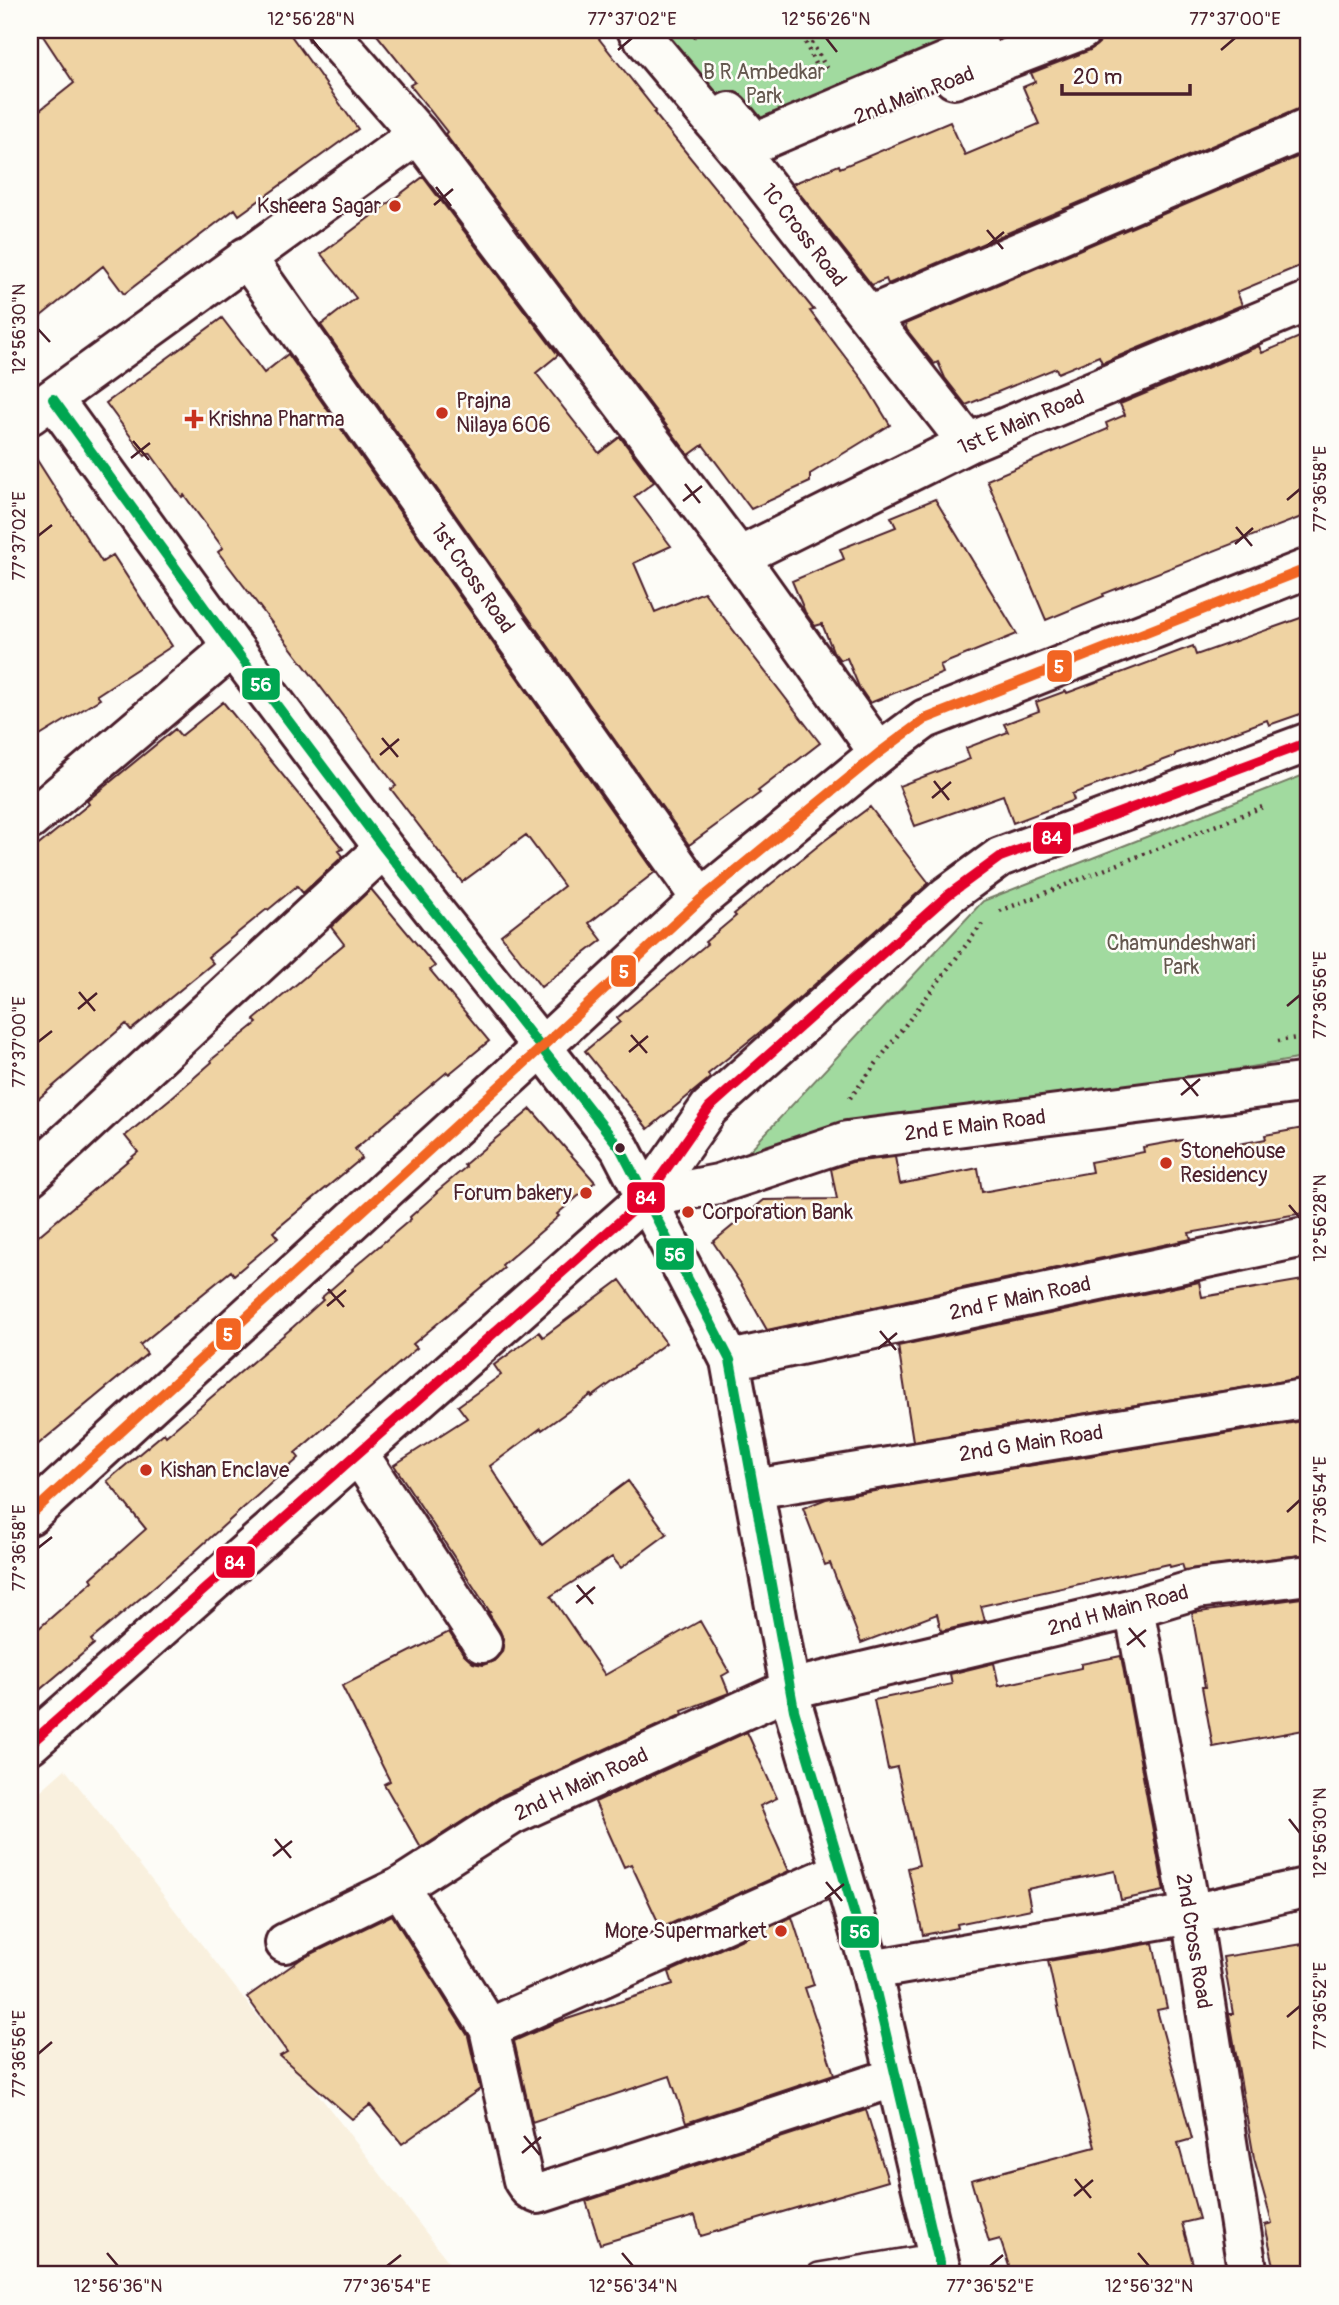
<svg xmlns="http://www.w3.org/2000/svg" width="1339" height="2305" font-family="Pangolin,sans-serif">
<rect width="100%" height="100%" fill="#fdfcf7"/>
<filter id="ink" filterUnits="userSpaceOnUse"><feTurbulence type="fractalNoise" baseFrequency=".0143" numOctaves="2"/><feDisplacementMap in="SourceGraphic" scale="14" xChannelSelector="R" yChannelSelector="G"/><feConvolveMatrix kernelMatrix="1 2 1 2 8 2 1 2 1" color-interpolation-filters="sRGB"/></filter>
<g filter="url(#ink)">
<path fill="#f9f0de" d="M 65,1769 L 459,2275 L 30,2275 L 30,1800 Z"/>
<path fill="#a1da9f" stroke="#767c65" stroke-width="2" d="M 647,30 L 981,30 L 748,152 Z
M 1309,773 L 1309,1057 L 748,1152 L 983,901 Z"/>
<path fill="#efd3a3" stroke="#4a1f2b" stroke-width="2" d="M 39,30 L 287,30 L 358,129 L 239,215 L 235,209 L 124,294 L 103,266 L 30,325 L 30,118 L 74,83 Z
M 373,30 L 592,30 L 656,111 L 654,113 L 814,310 L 810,311 L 862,379 L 890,425 L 810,474 L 810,482 L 751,509 L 703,445 L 689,455 L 445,134 L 447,132 L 410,85 L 415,82 Z
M 1103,30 L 1309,30 L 1309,107 L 1300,108 L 888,284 L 886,279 L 872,285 L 792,184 L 839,165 L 840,168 L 950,122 L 965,155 L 1039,124 L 1023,87 L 1035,82 L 1031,73 L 1090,50 L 1099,43 Z
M 1309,152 L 1309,262 L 1237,292 L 1242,305 L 1102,363 L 1099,356 L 1058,373 L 1056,368 L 966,405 L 945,378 L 938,362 L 934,364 L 907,330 L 905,324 Z
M 423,177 L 558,355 L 536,373 L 599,453 L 620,437 L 654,482 L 634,497 L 671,546 L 634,563 L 655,612 L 704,592 L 820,743 L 758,791 L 760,793 L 689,845 L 321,325 L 356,298 L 321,254 Z
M 222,318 L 264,373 L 288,354 L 655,872 L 589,923 L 602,940 L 541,987 L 501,935 L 564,886 L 526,835 L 462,882 L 391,789 L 396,786 L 218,552 L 223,548 L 184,495 L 182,497 L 150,453 L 145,456 L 106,403 Z
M 1309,333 L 1309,514 L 1103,594 L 1104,596 L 1046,620 L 987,480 L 1108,429 L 1106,423 L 1125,415 L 1120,404 L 1259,346 L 1262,353 Z
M 30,449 L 102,562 L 113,555 L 172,646 L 97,695 L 100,699 L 30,742 Z
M 935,499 L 1017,634 L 940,665 L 943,673 L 870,703 L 859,687 L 847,658 L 840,660 L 833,651 L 822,624 L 815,626 L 805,612 L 792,581 L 844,559 L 840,549 L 896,527 L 891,517 Z
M 1309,615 L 1309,711 L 1269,725 L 1267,720 L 1175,754 L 1175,756 L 1072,794 L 1074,800 L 1013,823 L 1003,795 L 915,826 L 899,786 L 970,759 L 966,748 L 1008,732 L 1004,724 L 1039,711 L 1036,702 L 1066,691 L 1067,693 L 1193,646 L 1196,655 Z
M 223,702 L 343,849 L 339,851 L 343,856 L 303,893 L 297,886 L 268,910 L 267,909 L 208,957 L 213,963 L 131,1030 L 126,1024 L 30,1106 L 30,852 L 89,804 L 87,801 L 175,729 L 181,736 Z
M 870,807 L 929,883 L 770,1024 L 708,1074 L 710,1078 L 705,1082 L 648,1129 L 585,1051 L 620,1022 L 617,1018 L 707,944 L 705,942 L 736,916 L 734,914 L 824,841 Z
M 371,889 L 435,966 L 430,970 L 489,1041 L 449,1074 L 447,1072 L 355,1149 L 362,1158 L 273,1232 L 278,1238 L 234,1275 L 231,1271 L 140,1345 L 147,1354 L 30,1451 L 30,1243 L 138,1152 L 125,1136 L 171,1098 L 212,1062 L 211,1060 L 257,1023 L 254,1020 L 344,944 L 331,927 Z
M 531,1109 L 595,1182 L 557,1214 L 559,1216 L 502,1265 L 504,1268 L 413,1344 L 417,1348 L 295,1453 L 299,1458 L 181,1564 L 91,1640 L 94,1644 L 30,1698 L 30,1636 L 93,1581 L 91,1578 L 146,1529 L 107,1481 L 164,1433 L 166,1436 L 293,1327 L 323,1300 L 321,1298 L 353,1270 L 352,1269 L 411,1219 L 410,1217 L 437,1193 L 436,1192 L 466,1167 L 464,1165 Z
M 1309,1127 L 1309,1212 L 1189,1233 L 1191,1239 L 767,1330 L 741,1284 L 713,1242 L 764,1200 L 837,1199 L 831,1169 L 852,1162 L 895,1157 L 900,1184 L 978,1168 L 982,1192 L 1092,1172 L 1090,1162 L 1144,1152 L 1143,1147 L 1182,1140 L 1185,1154 L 1266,1139 L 1265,1135 Z
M 1309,1279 L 1309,1377 L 913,1441 L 898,1346 L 1199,1282 L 1202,1297 Z
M 620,1280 L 666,1343 L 592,1397 L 591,1395 L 542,1430 L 541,1428 L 490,1466 L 542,1545 L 628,1481 L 667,1534 L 621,1568 L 612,1557 L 551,1596 L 605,1675 L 700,1621 L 729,1672 L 722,1676 L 729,1693 L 682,1711 L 683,1714 L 503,1795 L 421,1848 L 384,1784 L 390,1781 L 342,1686 L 449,1632 L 464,1655 L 473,1663 L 483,1665 L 494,1661 L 502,1652 L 504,1641 L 500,1631 L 488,1612 L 490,1612 L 394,1465 L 467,1418 L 458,1406 L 501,1375 L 494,1365 L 539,1332 L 543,1337 Z
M 1309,1420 L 1309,1554 L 1184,1570 L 1182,1564 L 1170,1567 L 1169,1564 L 981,1606 L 985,1621 L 941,1631 L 937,1614 L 861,1643 L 830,1563 L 825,1565 L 803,1508 L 826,1499 Z
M 1309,1597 L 1309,1729 L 1213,1747 L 1202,1687 L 1205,1687 L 1192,1613 Z
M 1121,1656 L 1164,1891 L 1121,1900 L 1115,1871 L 1027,1889 L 1031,1909 L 957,1924 L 958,1928 L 923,1935 L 908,1868 L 919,1865 L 897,1767 L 888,1769 L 874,1700 L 952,1684 L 950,1674 L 994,1663 L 999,1686 L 1081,1668 L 1081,1664 Z
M 747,1732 L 777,1798 L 760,1806 L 789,1871 L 661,1928 L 631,1864 L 624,1867 L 595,1802 Z
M 392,1915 L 468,2036 L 480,2089 L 402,2144 L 370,2105 L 352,2119 L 280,2056 L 287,2052 L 247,1997 L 301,1959 Z
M 792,1917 L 814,1985 L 805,1988 L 834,2074 L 686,2123 L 670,2076 L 532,2122 L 514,2041 L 555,2023 L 673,1984 L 669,1972 Z
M 1153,1943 L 1167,2008 L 1157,2010 L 1192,2139 L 1178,2143 L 1199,2219 L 1182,2223 L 1196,2275 L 1012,2275 L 1000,2239 L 989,2242 L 971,2180 L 1095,2147 L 1063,2030 L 1048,1961 Z
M 1309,1943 L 1309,2275 L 1276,2275 L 1265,2225 L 1272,2223 L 1254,2158 L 1229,2014 L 1233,2014 L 1223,1957 Z
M 866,2110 L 888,2181 L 701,2236 L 695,2216 L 600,2244 L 586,2201 Z"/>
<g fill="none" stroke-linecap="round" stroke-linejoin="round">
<g stroke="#4a1f2b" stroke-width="28">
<path id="lane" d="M 819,2275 L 938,2255"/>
</g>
<g stroke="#4a1f2b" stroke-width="44">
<path id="street" d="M 637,30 L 746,160 L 968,443
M 954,79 L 1082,30
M 729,112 L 755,143 L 979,48 L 969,30
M 246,257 L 701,899
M 869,316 L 1309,128
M 30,415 L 418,134
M 739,557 L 968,443 L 1309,301
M 879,753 L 925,719 L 1309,568
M 30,820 L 233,647
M 30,1176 L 384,848
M 646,1198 L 718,1184 L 847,1141 L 1309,1082
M 730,1360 L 1309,1236
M 358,1453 L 482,1643
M 754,1489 L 1309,1398
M 30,1515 L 542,1047 L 384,848 L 233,647 L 53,399
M 1134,1608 L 1191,1914 L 1248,2275
M 30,1744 L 646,1198 L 709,1108 L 948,895 L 1000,857 L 1309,742
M 842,1871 L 489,2028 L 400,1887 L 512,1815 L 790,1689 L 1134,1608 L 1197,1589 L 1309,1575
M 285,1943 L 400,1887
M 871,1970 L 1191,1914 L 1309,1887
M 489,2028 L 523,2180 L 529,2189 L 538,2194 L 896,2077"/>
</g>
<g stroke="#4a1f2b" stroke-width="44">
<path id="secondary" d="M 327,30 L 418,134 L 739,557 L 879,753 L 701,899 L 542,1047 L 620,1148 L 730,1360 L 794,1710 L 871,1970 L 942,2275"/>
</g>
<path stroke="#4a1f2b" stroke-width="4.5" stroke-dasharray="2 5" stroke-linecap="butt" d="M 800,30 L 819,73
M 805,30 L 827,69
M 693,37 L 704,30
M 1000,911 L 1265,806
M 1278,1041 L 1309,1036
M 850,1098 L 982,924"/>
<use href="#lane" stroke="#fdfcf7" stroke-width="23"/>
<use href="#street" stroke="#fdfcf7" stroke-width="38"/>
<use href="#secondary" stroke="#fdfcf7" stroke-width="38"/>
<g stroke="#fdfcf7" stroke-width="16">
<path id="bus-1" d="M 53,399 L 233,647 L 384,848 L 620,1148 L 730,1360 L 794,1710 L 871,1970 L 942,2275"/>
</g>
<g stroke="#fdfcf7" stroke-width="16">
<path id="bus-2" d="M 30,1515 L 542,1047 L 701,899 L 879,753 L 925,719 L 1309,568"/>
</g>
<g stroke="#fdfcf7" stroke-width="16">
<path id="bus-3" d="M 30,1744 L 646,1198 L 709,1108 L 948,895 L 1000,857 L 1309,742"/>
</g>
<use href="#bus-1" stroke="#00a651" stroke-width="10"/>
<use href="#bus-2" stroke="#f26522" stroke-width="10"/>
<use href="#bus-3" stroke="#e4002b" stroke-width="10"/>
</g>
</g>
<path fill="none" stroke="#4a1f2b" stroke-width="2.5" d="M 311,38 L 322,52M 826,38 L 837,52M 618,50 L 632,38M 1221,50 L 1235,38M 436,187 L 451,206M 434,205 L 453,189M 987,230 L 1003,249M 986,247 L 1004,232M 38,329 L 50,342M 133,441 L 149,460M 131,458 L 150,443M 685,484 L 700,503M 1287,500 L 1300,489M 683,501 L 702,486M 1236,527 L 1252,546M 38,536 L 52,525M 1235,544 L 1253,528M 382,738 L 398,757M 380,755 L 399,739M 934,781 L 949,800M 932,798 L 951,782M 79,992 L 95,1011M 1287,1006 L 1300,995M 78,1009 L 97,993M 631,1035 L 647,1053M 38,1042 L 52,1031M 629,1052 L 648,1036M 1183,1078 L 1198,1096M 1181,1095 L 1200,1079M 1289,1205 L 1300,1218M 328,1289 L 344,1307M 327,1306 L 346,1290M 880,1331 L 896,1350M 878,1349 L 897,1333M 1287,1512 L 1300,1500M 38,1548 L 52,1537M 577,1585 L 593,1604M 576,1603 L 595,1587M 1129,1628 L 1145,1647M 1127,1645 L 1146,1630M 1289,1819 L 1300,1833M 275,1839 L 291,1858M 273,1856 L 292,1841M 826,1882 L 842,1901M 825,1899 L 844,1884M 1287,2017 L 1300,2006M 38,2054 L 52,2042M 524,2136 L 540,2155M 522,2153 L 541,2137M 1075,2179 L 1091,2198M 1074,2196 L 1093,2180M 107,2253 L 118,2266M 622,2253 L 633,2266M 1138,2253 L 1149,2266M 387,2266 L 401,2255M 990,2266 L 1003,2255"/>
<g fill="#c8321e" stroke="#fdfcf7" stroke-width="2.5">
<circle cx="395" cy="206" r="7"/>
<circle cx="442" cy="413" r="7"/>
<path d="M190.5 408.5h7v7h7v7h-7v7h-7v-7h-7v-7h7z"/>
<circle cx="1166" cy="1163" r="7"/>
<circle cx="586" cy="1193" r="7"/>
<circle cx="688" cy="1212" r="7"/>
<circle cx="146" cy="1470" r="7"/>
<circle cx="781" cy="1931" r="7"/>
</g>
<circle fill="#4a1f2b" stroke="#fdfcf7" stroke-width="2.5" cx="620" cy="1148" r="6"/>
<g text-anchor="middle" stroke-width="5" stroke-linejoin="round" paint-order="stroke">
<g font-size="21" fill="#64574e" stroke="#fdfcf7">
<text x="764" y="79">B R Ambedkar<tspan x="764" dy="24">Park</tspan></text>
<text x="1181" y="950">Chamundeshwari<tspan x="1181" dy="24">Park</tspan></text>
</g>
<g font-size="21" fill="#4a1f2b" stroke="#fdfcf7">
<text transform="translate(914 95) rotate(-21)" y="7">2nd Main Road</text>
<text transform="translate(804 235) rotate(52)" y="7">1C Cross Road</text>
<text transform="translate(1021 422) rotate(-23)" y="7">1st E Main Road</text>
<text transform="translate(473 578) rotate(55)" y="7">1st Cross Road</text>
<text transform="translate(975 1125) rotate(-7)" y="7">2nd E Main Road</text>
<text transform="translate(1020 1298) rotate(-12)" y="7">2nd F Main Road</text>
<text transform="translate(1031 1443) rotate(-9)" y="7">2nd G Main Road</text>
<text transform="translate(1118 1610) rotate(-15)" y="7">2nd H Main Road</text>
<text transform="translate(581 1784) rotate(-25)" y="7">2nd H Main Road</text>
<text transform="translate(1194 1941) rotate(81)" y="7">2nd Cross Road</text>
</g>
<g font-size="21" fill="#4a1f2b" stroke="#fdfcf7" text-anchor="start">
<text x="381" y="213" text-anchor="end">Ksheera Sagar</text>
<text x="456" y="408">Prajna<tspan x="456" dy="24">Nilaya 606</tspan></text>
<text x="208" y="426">Krishna Pharma</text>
<text x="1180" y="1158">Stonehouse<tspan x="1180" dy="24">Residency</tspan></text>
<text x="572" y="1200" text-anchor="end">Forum bakery</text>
<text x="702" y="1219">Corporation Bank</text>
<text x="160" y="1477">Kishan Enclave</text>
<text x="767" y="1938" text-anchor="end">More Supermarket</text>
</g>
</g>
<g stroke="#fdfcf7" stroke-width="2.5">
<rect x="1046" y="649" width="27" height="34" rx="7" fill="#f26522"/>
<rect x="241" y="667" width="40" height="34" rx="7" fill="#00a651"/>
<rect x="1032" y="821" width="40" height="34" rx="7" fill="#e4002b"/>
<rect x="610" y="954" width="27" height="34" rx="7" fill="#f26522"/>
<rect x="626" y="1181" width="40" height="33" rx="7" fill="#e4002b"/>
<rect x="655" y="1237" width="40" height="34" rx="7" fill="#00a651"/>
<rect x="215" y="1317" width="27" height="34" rx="7" fill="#f26522"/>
<rect x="215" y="1545" width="41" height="34" rx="7" fill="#e4002b"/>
<rect x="840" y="1915" width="40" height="34" rx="7" fill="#00a651"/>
</g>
<g font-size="19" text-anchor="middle" font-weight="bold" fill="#fff">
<text x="1059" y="673">5</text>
<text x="261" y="691">56</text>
<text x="1052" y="844">84</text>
<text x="624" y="978">5</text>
<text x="646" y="1204">84</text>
<text x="675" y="1261">56</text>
<text x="228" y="1341">5</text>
<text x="235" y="1569">84</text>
<text x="860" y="1938">56</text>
</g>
<rect width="1339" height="2305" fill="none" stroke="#fdfcf7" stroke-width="77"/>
<path d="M1062 84v10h128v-10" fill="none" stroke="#4a1f2b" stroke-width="3.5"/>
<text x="1073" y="84" font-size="21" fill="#4a1f2b" stroke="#fdfcf7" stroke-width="5" paint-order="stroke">20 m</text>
<rect x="38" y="38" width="1262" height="2228" fill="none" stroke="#4a1f2b" stroke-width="2.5"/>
<g font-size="18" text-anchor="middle" fill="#4a1f2b">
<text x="311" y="25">12°56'28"N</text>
<text x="632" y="25">77°37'02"E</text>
<text x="826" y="25">12°56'26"N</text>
<text x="1235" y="25">77°37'00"E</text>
<text transform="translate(19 329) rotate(-90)" y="6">12°56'30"N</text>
<text transform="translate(1320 489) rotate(-90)" y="6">77°36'58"E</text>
<text transform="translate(19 536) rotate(-90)" y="6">77°37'02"E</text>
<text transform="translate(1320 995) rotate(-90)" y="6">77°36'56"E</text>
<text transform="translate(19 1042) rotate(-90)" y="6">77°37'00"E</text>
<text transform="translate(1320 1218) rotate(-90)" y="6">12°56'28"N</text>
<text transform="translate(1320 1500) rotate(-90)" y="6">77°36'54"E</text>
<text transform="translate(19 1548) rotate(-90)" y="6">77°36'58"E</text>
<text transform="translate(1320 1833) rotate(-90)" y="6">12°56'30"N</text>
<text transform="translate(1320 2006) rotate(-90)" y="6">77°36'52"E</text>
<text transform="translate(19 2054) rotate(-90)" y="6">77°36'56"E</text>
<text x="118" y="2292">12°56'36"N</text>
<text x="387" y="2292">77°36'54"E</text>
<text x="633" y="2292">12°56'34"N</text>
<text x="990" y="2292">77°36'52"E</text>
<text x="1149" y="2292">12°56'32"N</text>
</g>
</svg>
